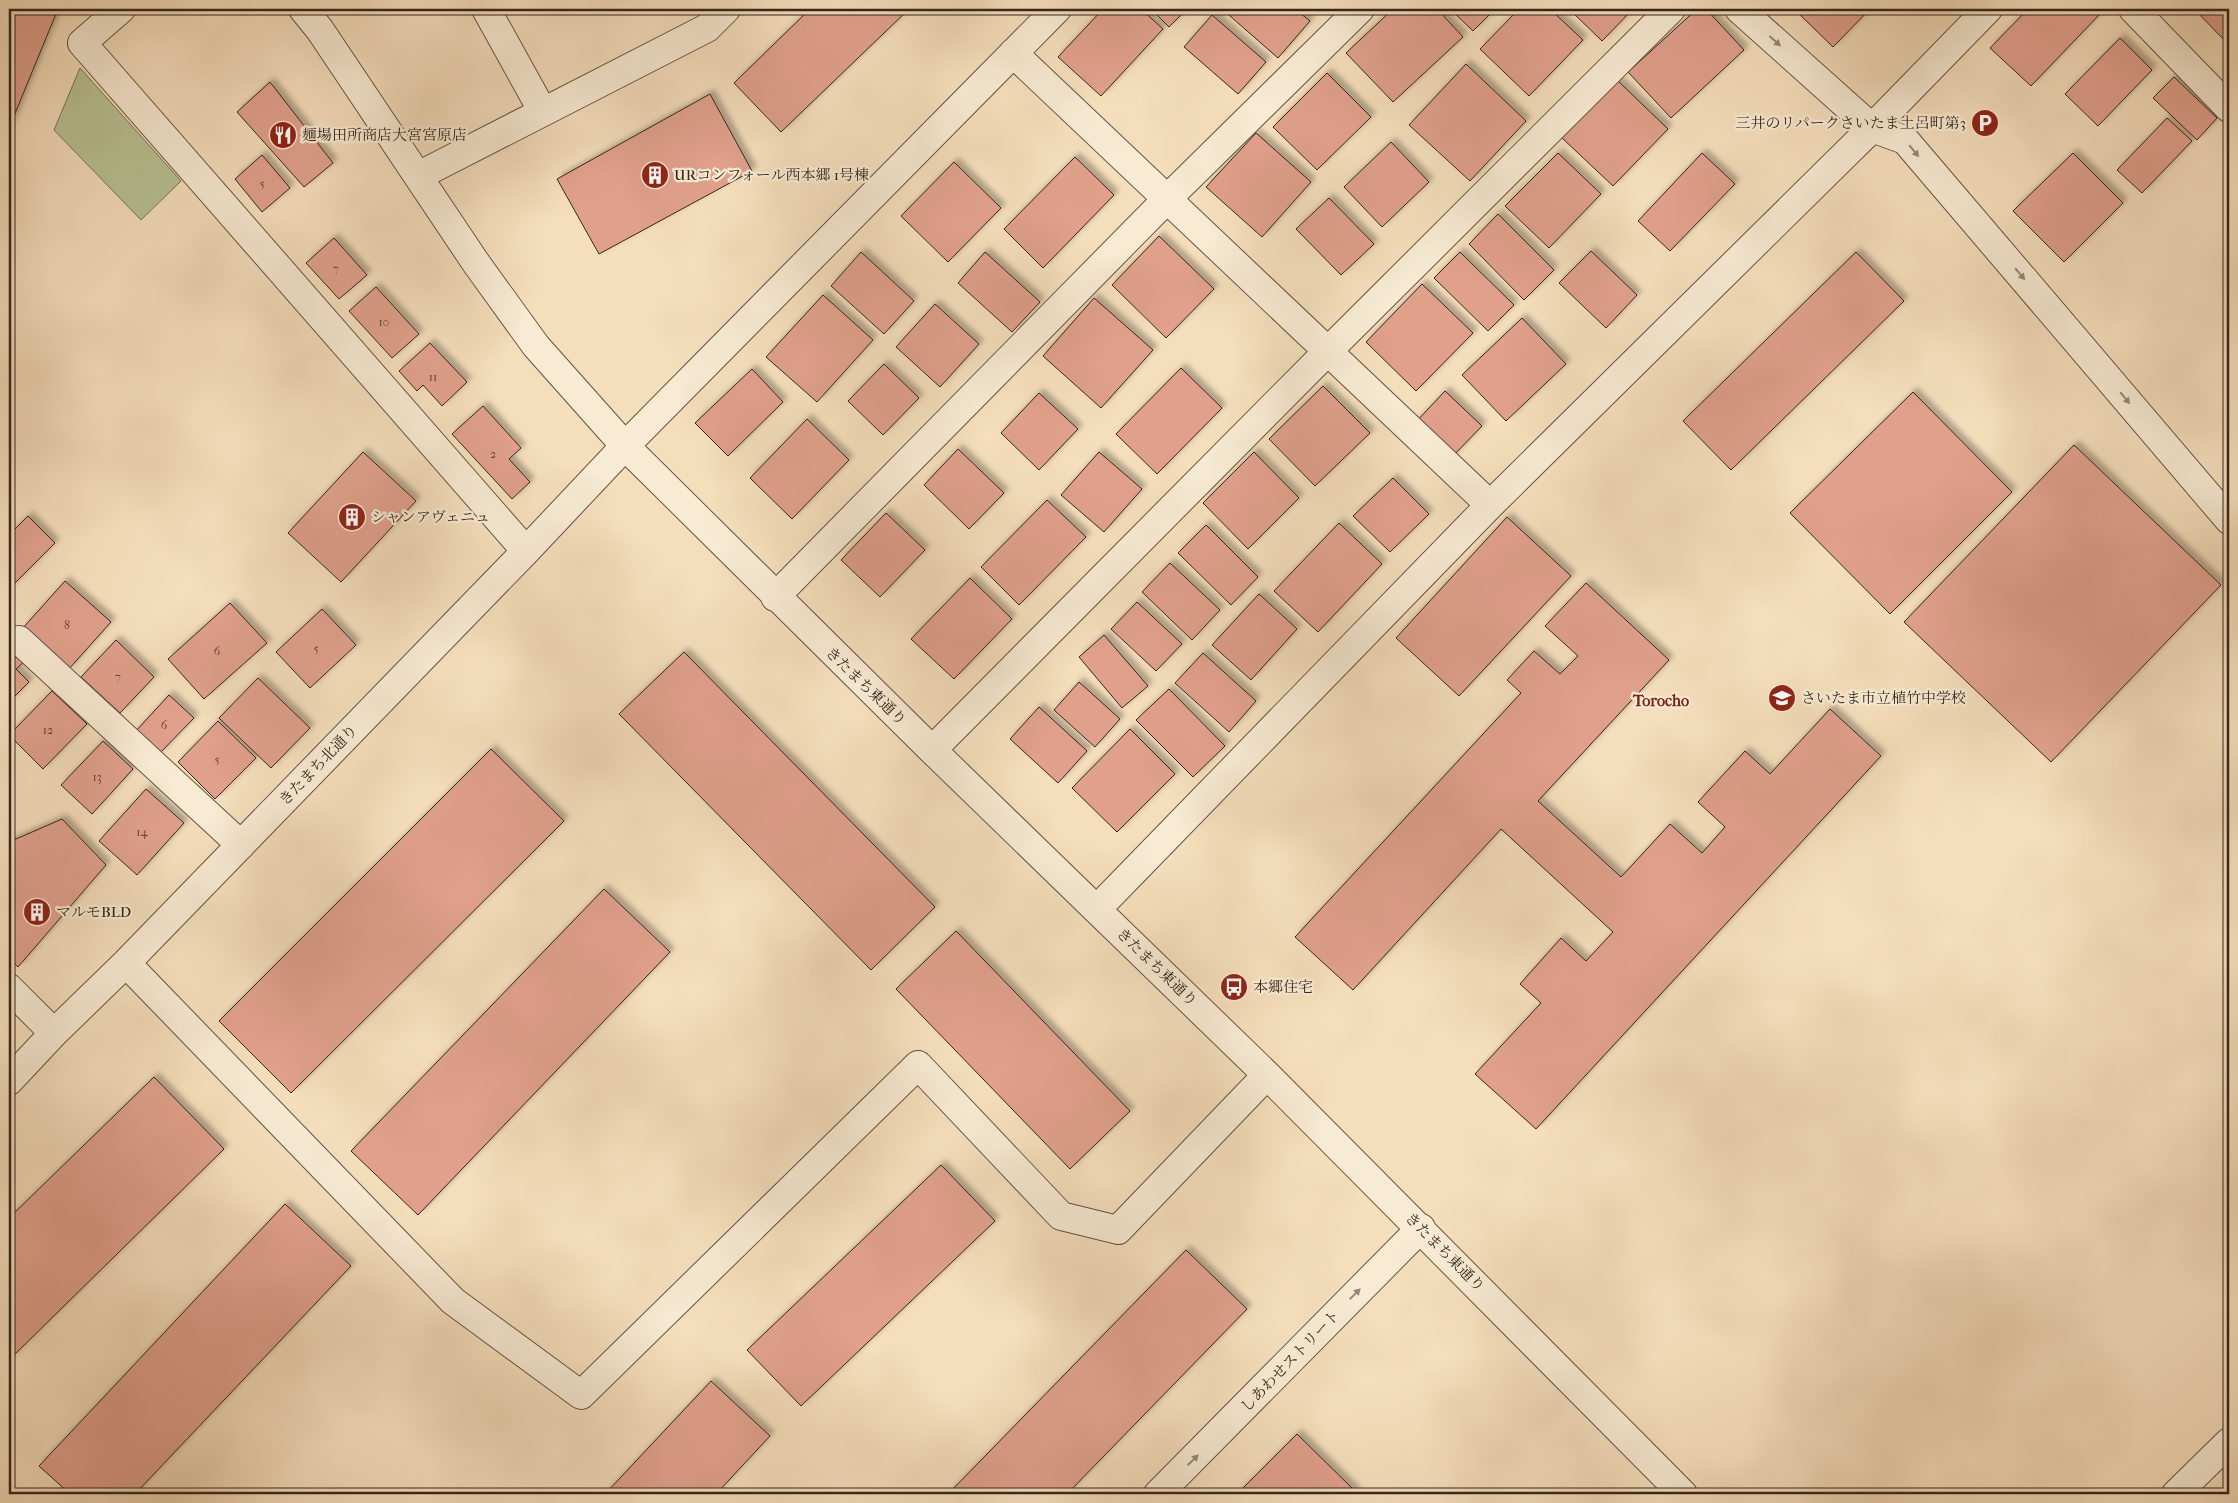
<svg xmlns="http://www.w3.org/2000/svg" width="2238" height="1503" font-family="'IM FELL French Canon','Noto Serif JP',serif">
<defs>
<filter id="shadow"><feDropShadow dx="4.5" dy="-4.5" stdDeviation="2.5" flood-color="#0004"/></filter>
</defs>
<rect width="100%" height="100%" fill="#f5debc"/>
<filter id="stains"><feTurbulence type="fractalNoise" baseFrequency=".004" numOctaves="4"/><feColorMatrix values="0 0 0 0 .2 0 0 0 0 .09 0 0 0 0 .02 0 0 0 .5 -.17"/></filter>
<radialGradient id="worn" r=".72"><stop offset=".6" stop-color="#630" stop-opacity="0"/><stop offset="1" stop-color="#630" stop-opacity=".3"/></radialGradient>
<path fill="#b8c294" stroke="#767458" d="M 80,68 L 181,181 L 141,220 L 54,130 Z"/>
<path fill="#e0a08c" stroke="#35261d" filter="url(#shadow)" d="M 9,9 L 58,9 L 9,128 Z
M 810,9 L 909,9 L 781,132 L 734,83 Z
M 1103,9 L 1141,9 L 1163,29 L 1101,96 L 1058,57 Z
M 1151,9 L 1187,9 L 1169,27 Z
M 1222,9 L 1295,9 L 1310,21 L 1278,58 Z
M 1393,9 L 1437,9 L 1463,37 L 1393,102 L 1346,53 Z
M 1450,9 L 1495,9 L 1473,31 Z
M 1519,9 L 1550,9 L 1583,40 L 1529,96 L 1480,49 Z
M 1569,9 L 1633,9 L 1602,41 Z
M 1697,9 L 1706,9 L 1744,50 L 1671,118 L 1628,72 Z
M 1794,9 L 1870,9 L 1833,47 Z
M 2028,9 L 2093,9 L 2099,15 L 2031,86 L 1990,48 Z
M 2194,9 L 2229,9 L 2229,45 Z
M 1212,15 L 1266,62 L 1238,94 L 1184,47 Z
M 2120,38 L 2152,70 L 2098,126 L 2065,94 Z
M 1466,64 L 1526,121 L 1470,181 L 1409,125 Z
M 1327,73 L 1371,117 L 1317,170 L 1273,127 Z
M 2174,77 L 2217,118 L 2197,140 L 2153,98 Z
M 1617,80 L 1668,129 L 1613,186 L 1561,137 Z
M 270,82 L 333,163 L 304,187 L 237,112 Z
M 710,94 L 752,171 L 599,254 L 557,179 Z
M 2167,118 L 2192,141 L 2142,193 L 2117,170 Z
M 1256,133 L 1311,182 L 1262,237 L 1206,187 Z
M 1391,142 L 1429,182 L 1382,227 L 1344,187 Z
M 1558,153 L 1601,194 L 1549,248 L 1505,206 Z
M 1702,153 L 1735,184 L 1670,251 L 1638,221 Z
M 2073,153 L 2123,203 L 2064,262 L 2013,211 Z
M 262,155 L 290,188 L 262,212 L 235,179 Z
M 1075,157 L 1114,195 L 1043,268 L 1004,229 Z
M 954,162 L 1001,208 L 948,262 L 901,216 Z
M 1329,198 L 1374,244 L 1341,275 L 1296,229 Z
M 1498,214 L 1554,270 L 1524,300 L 1469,244 Z
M 1159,236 L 1214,289 L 1166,338 L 1112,285 Z
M 334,238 L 367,275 L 339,299 L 306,263 Z
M 1591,251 L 1637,295 L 1606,328 L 1559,283 Z
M 861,252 L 914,301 L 884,334 L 831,286 Z
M 985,252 L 1040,302 L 1012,332 L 958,283 Z
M 1460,252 L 1514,305 L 1488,331 L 1434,278 Z
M 1856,252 L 1904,301 L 1731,470 L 1683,421 Z
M 1422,284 L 1473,333 L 1416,391 L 1366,342 Z
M 376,287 L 419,334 L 392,358 L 349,311 Z
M 823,295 L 873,340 L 817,402 L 766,357 Z
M 1094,298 L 1153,350 L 1101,408 L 1043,356 Z
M 935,304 L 979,344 L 940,387 L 896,347 Z
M 1522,318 L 1566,364 L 1506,421 L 1462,375 Z
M 430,343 L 467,382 L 442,406 L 423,385 L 417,391 L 399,371 Z
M 884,364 L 919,398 L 883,435 L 848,401 Z
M 1181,368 L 1222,408 L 1157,474 L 1116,434 Z
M 752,369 L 783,402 L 728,456 L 695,423 Z
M 1323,386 L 1370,433 L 1315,486 L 1269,439 Z
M 1445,391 L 1482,426 L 1450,459 L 1414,424 Z
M 1913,392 L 2012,492 L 1890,614 L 1790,513 Z
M 1039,393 L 1078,429 L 1039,470 L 1001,433 Z
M 483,406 L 521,448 L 509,459 L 530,482 L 512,499 L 452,434 Z
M 807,419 L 849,460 L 792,519 L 750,478 Z
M 2074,445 L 2221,585 L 2051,762 L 1904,622 Z
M 958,449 L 1004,493 L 969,529 L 924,485 Z
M 363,452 L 416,501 L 341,582 L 288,533 Z
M 1099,452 L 1142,489 L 1104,532 L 1061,495 Z
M 1254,452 L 1299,498 L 1248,549 L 1203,503 Z
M 1393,478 L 1429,514 L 1390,552 L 1353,516 Z
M 1047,500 L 1086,537 L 1019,605 L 981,567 Z
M 886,513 L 925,550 L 880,597 L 841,560 Z
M 28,516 L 55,543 L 9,589 L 9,535 Z
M 1507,517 L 1571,576 L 1459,696 L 1396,638 Z
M 1339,523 L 1382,564 L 1318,632 L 1274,591 Z
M 1206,525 L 1258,577 L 1231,605 L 1178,553 Z
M 1170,563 L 1220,610 L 1192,640 L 1142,592 Z
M 970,578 L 1012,619 L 954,679 L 911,639 Z
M 65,581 L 111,622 L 68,670 L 22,629 Z
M 1586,583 L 1669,660 L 1538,801 L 1621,877 L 1670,824 L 1702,853 L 1725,827 L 1698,802 L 1745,751 L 1770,774 L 1830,709 L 1881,756 L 1536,1129 L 1475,1074 L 1541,1003 L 1520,984 L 1561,938 L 1586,961 L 1613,932 L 1501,829 L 1353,990 L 1295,937 L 1521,693 L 1507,680 L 1534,651 L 1560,674 L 1578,656 L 1545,626 Z
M 1259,594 L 1297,629 L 1251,680 L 1212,645 Z
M 1137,602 L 1182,644 L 1156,671 L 1111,629 Z
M 230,603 L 267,643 L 204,699 L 168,659 Z
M 322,609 L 356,645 L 310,688 L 276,652 Z
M 1104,635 L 1148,686 L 1122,708 L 1079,657 Z
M 116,640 L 154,677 L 120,713 L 81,677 Z
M 9,641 L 27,659 L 16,669 L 29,682 L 9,702 Z
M 684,652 L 935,907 L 871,970 L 619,714 Z
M 1203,653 L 1256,701 L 1229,732 L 1175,683 Z
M 258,678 L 310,728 L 271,768 L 219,718 Z
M 1079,682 L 1120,719 L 1095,747 L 1054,710 Z
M 1169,689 L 1225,746 L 1193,777 L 1136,720 Z
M 52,691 L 87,724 L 43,769 L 9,735 Z
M 169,695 L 194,718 L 158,755 L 134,733 Z
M 1039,707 L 1087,751 L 1058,783 L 1010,739 Z
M 218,721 L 256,758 L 215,799 L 178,762 Z
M 1130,729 L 1175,774 L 1117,832 L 1072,788 Z
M 103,741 L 133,769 L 92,814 L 61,785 Z
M 491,749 L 564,821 L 291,1093 L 219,1021 Z
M 146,789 L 184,823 L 137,875 L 99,841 Z
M 62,819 L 106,865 L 18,967 L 9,958 L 9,842 Z
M 604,889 L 670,952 L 418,1215 L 351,1151 Z
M 956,931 L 1130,1111 L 1070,1169 L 896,989 Z
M 154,1077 L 224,1149 L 9,1360 L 9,1218 Z
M 941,1165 L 995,1221 L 801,1406 L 747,1350 Z
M 285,1204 L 351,1266 L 135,1494 L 70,1494 L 39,1466 Z
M 1186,1250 L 1247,1309 L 1067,1494 L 948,1494 Z
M 711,1381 L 770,1436 L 716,1494 L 605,1494 Z
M 1297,1434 L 1358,1494 L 1237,1494 Z"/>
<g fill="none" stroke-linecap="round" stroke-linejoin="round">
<g stroke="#655445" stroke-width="30">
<path id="minor" d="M 121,9 L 82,43 L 526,551
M 303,9 L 320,30 L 476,263 L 536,346 L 625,446 L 932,750 L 1267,1075 L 1683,1494
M 486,9 L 543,112
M 1739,9 L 1872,128 L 1905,140 L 2229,520
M 2133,9 L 2229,108
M 1013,53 L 1490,505
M 418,176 L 707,28 L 726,9
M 775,597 L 1167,199 L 1360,9
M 19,640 L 241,845
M 932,750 L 1328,351 L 1671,9
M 1097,909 L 1490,505 L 1872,128 L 1988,9
M 126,963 L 453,1301 L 581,1395 L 918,1065 L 1061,1216 L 1118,1230 L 1267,1075
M 9,988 L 54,1033
M 9,1081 L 54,1033 L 126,963 L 526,551 L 625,446 L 1057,9
M 1158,1494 L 1421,1228
M 2176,1494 L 2229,1442"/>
</g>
<use href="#minor" stroke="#f8ead3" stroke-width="28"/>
</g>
<defs><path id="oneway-solid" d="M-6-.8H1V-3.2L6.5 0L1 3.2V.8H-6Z" transform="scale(1.25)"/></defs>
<g fill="#968878">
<use href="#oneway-solid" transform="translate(1775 41) rotate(42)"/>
<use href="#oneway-solid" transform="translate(1914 151) rotate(50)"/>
<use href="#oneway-solid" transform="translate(2020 274) rotate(50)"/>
<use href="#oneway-solid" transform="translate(2125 398) rotate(50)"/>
<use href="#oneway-solid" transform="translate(1355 1294) rotate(-45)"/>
<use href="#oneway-solid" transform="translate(1193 1460) rotate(-44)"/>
</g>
<defs>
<g id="parking-disc" transform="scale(1.4375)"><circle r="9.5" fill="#8f2418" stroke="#f8ead3"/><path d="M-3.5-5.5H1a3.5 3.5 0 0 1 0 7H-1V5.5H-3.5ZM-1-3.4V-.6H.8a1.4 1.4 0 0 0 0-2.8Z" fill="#fff"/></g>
<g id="restaurant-disc" transform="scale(1.4375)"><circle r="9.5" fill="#8f2418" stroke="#f8ead3"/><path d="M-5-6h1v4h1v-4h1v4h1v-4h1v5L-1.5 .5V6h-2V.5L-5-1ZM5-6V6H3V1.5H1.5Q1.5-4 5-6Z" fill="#fff"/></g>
<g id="building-disc" transform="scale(1.4375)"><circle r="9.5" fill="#8f2418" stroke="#f8ead3"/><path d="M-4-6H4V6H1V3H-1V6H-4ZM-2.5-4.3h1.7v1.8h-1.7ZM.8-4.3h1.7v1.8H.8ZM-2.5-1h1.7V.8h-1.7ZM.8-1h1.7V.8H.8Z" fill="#fff"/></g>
<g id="school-disc" transform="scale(1.4375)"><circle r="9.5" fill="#8f2418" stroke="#f8ead3"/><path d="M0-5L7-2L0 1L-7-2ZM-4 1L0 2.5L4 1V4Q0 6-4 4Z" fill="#fff"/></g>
<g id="bus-disc" transform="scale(1.4375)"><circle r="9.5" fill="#8f2418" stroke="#f8ead3"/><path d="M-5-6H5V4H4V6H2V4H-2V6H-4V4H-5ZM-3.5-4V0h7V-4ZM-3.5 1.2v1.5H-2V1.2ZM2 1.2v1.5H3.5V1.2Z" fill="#fff"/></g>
</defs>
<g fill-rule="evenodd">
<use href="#parking-disc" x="1985" y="123"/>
<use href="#restaurant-disc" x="283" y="135"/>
<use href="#building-disc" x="655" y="175"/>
<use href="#building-disc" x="352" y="517"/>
<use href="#school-disc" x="1782" y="698"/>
<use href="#building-disc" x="37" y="912"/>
<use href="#bus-disc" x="1234" y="987"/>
</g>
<g text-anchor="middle" stroke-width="4.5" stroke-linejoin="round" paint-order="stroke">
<g font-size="12" fill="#604439">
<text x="262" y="188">5</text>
<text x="336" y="273">7</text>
<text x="384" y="326">10</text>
<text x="433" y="381">11</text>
<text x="493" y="458">2</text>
<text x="67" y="629">8</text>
<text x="316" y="653">5</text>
<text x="217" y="655">6</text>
<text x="118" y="681">7</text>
<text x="164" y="729">6</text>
<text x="48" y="734">12</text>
<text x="217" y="764">5</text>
<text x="97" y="781">13</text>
<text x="142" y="836">14</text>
</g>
<g font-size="15" fill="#35261d" stroke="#f8ead3" text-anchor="start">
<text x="1966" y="128" text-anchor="end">三井のリパークさいたま土呂町第3</text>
<text x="302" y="140">麺場田所商店大宮宮原店</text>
<text x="674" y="180">URコンフォール西本郷 1号棟</text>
<text x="371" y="522">シャンアヴェニュ</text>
<text x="1801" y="703">さいたま市立植竹中学校</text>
<text x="56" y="917">マルモBLD</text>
<text x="1253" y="992">本郷住宅</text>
</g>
<g font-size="15" fill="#35261d" stroke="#f8ead3">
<text transform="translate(866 686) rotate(44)" y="5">きたまち東通り</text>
<text transform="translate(318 765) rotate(-46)" y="5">きたまち北通り</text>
<text transform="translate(1157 967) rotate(44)" y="5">きたまち東通り</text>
<text transform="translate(1445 1252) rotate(45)" y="5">きたまち東通り</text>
<text transform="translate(1290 1361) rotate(-46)" y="5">しあわせストリート</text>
</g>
<g font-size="16" font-weight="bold" fill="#7a1f14" stroke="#f8ead3">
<text x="1661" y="706">Torocho</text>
</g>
</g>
<rect width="2238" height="1503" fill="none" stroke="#f5debc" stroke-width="30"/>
<rect x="10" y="10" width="2218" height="1483" fill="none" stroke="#35261d" stroke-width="2.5"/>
<rect x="15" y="15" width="2208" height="1473" fill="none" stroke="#35261d"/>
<rect width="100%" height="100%" filter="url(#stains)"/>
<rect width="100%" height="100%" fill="url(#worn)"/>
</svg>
